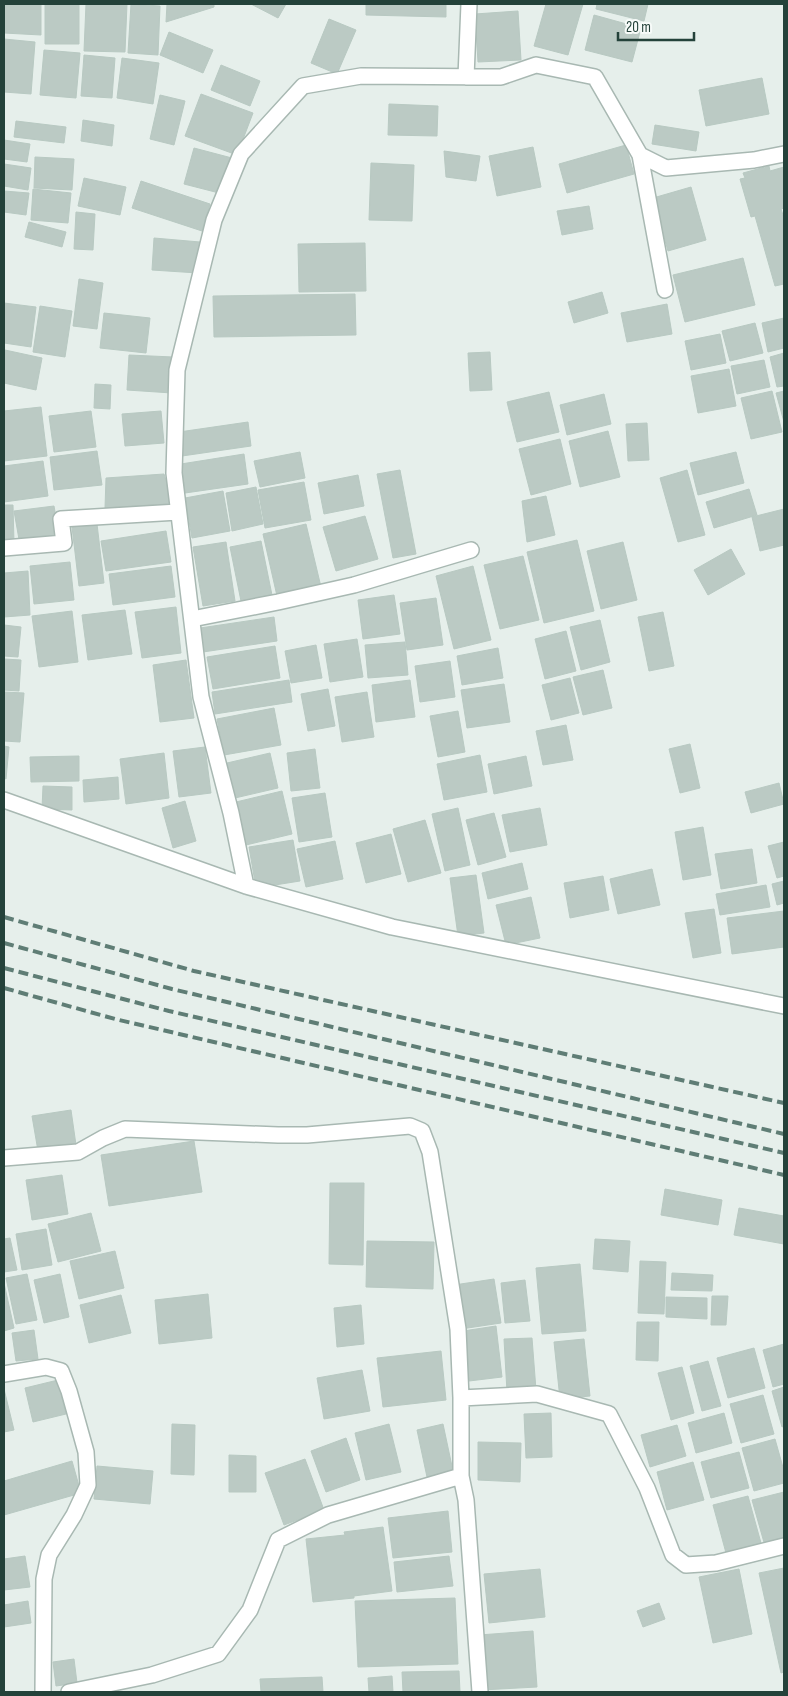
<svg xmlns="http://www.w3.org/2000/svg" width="788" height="1696" font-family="'Sofia Sans Condensed',sans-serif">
<rect width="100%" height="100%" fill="#e6efeb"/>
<path fill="#bbcac4" stroke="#b8c9c2" d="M 4,4 L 41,4 L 41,35 L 4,33 Z
M 45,4 L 79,4 L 79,44 L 45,44 Z
M 86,4 L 127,4 L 125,52 L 84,51 Z
M 131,4 L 160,6 L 158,55 L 128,53 Z
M 167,4 L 214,4 L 214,7 L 166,22 Z
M 251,4 L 286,4 L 278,18 Z
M 366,4 L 446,4 L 446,17 L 366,15 Z
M 546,4 L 583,4 L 568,55 L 534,46 Z
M 597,4 L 648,4 L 644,21 L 596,9 Z
M 518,11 L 521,60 L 478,62 L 475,14 Z
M 594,15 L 641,28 L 632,62 L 585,50 Z
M 329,19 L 356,30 L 337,74 L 311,63 Z
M 169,32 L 213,50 L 203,73 L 160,55 Z
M 4,39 L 35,42 L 31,94 L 4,92 Z
M 44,50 L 80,53 L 76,98 L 40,95 Z
M 84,55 L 115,58 L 112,98 L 81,96 Z
M 122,58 L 159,63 L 153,104 L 117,98 Z
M 221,65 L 260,81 L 250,106 L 211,90 Z
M 762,78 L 769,114 L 706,126 L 699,90 Z
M 201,94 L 253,113 L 237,155 L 185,136 Z
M 160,95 L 185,101 L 174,145 L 150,139 Z
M 389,104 L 438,106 L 437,136 L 388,135 Z
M 83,120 L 114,125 L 112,146 L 81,141 Z
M 16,121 L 66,127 L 64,143 L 14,137 Z
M 655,125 L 699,132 L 696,151 L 652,144 Z
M 4,140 L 30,144 L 27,162 L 4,159 Z
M 626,145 L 634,174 L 567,193 L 559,164 Z
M 533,147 L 541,187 L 497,196 L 489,156 Z
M 194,148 L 232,158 L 223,194 L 184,184 Z
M 444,151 L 480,156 L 476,181 L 446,177 Z
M 35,157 L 74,159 L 72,190 L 34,188 Z
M 371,163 L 414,165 L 412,221 L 369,220 Z
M 4,164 L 31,168 L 28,190 L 4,186 Z
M 769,166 L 770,171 L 784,167 L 784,208 L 781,209 L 784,218 L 784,284 L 775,286 L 755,216 L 751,217 L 740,179 L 745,178 L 743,173 Z
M 84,178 L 126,187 L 120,215 L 78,206 Z
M 141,181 L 210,204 L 202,231 L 132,208 Z
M 691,187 L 706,240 L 668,251 L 653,198 Z
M 33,189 L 71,193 L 68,223 L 31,220 Z
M 4,191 L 29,193 L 26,215 L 4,212 Z
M 589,206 L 593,229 L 562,235 L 557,211 Z
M 76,212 L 95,214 L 93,250 L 74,249 Z
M 29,222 L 66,232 L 62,247 L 25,237 Z
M 154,238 L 200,242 L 198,273 L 152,270 Z
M 365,243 L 366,291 L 299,292 L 298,244 Z
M 743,258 L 755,305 L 685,322 L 673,275 Z
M 79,279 L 103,283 L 97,329 L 73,326 Z
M 602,292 L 608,313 L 574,323 L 568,302 Z
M 355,294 L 356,335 L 214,337 L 213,296 Z
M 4,303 L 36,307 L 31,347 L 4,343 Z
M 667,304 L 672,334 L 627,342 L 621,313 Z
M 40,306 L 72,311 L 65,357 L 33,352 Z
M 104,313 L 150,318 L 146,353 L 100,348 Z
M 784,318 L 784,348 L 768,352 L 762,323 Z
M 755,323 L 763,353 L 730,361 L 722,331 Z
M 720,334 L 726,363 L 691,370 L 685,341 Z
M 5,350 L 42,358 L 36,390 L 4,383 Z
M 490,352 L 492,390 L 470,391 L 468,353 Z
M 784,353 L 784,386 L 777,387 L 770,357 Z
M 129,355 L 173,357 L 172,393 L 127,390 Z
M 764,360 L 770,387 L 737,394 L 731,366 Z
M 729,369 L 736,406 L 698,413 L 691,376 Z
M 95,384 L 111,385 L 110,409 L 94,408 Z
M 772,391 L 782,432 L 751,439 L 741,398 Z
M 784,391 L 784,422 L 776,393 Z
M 549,392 L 559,432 L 517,442 L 507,402 Z
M 604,394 L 611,424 L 567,435 L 560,405 Z
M 41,407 L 47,456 L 4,461 L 4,411 Z
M 91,411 L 96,447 L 54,452 L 49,416 Z
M 161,411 L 164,443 L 125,446 L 122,414 Z
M 248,422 L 251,446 L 182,456 L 179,432 Z
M 647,423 L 649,460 L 628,461 L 626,424 Z
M 608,431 L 620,477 L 580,487 L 569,441 Z
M 560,439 L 571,484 L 531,495 L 519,449 Z
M 97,451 L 102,485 L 54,490 L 50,457 Z
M 300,452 L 305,478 L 260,487 L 254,461 Z
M 736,452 L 744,483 L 698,495 L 690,463 Z
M 244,454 L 248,484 L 185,493 L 181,464 Z
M 43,461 L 48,496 L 4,502 L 4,466 Z
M 400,470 L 416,554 L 393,558 L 377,474 Z
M 687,470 L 705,535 L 678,542 L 660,478 Z
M 164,474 L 173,504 L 105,508 L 106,478 Z
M 358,475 L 364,506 L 324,514 L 318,483 Z
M 304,482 L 311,520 L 265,528 L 258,490 Z
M 256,487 L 263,524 L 232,531 L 226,493 Z
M 749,489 L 757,515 L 714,528 L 706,502 Z
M 223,491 L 230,531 L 192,538 L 185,498 Z
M 546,496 L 555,535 L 527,542 L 522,501 Z
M 4,505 L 13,505 L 14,543 L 4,543 Z
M 54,506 L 60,539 L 20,545 L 14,511 Z
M 784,509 L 784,545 L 760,551 L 752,517 Z
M 365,516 L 378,559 L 336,571 L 323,527 Z
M 97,524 L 104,583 L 79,586 L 72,527 Z
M 306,524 L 321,587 L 277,596 L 263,534 Z
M 166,531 L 171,562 L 106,571 L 101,541 Z
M 577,540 L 594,611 L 544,623 L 527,552 Z
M 261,541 L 273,600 L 242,606 L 230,547 Z
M 226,542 L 235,601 L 203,606 L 193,547 Z
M 623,542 L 637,600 L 601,609 L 587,551 Z
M 731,549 L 745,574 L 708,595 L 694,570 Z
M 523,556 L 539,620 L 500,629 L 484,565 Z
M 70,562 L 74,600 L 34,604 L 30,566 Z
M 171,566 L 175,597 L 113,605 L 109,574 Z
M 473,566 L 491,640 L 454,649 L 436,576 Z
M 28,571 L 30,615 L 4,617 L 4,573 Z
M 394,595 L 400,634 L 363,639 L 358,600 Z
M 436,598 L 443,645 L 407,650 L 400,603 Z
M 176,607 L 181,653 L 142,658 L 135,612 Z
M 125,610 L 132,654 L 88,660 L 82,615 Z
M 72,611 L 78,662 L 39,667 L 32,616 Z
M 663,612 L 674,666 L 649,671 L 638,617 Z
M 274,617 L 277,641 L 203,652 L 200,628 Z
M 600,620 L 610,662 L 581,670 L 570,627 Z
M 4,625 L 21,627 L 18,657 L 4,656 Z
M 566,631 L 576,671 L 545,679 L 535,639 Z
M 357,639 L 363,677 L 330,682 L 324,644 Z
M 405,642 L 408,675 L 368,678 L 365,645 Z
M 316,645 L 322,678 L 291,683 L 285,651 Z
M 275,646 L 280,678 L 213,689 L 207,657 Z
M 498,648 L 503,678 L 462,685 L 457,656 Z
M 4,659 L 21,660 L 19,691 L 4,690 Z
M 186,660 L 194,718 L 160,722 L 153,665 Z
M 450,661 L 455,697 L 420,702 L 415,666 Z
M 603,670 L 612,708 L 583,715 L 573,677 Z
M 570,678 L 579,713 L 551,720 L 542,685 Z
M 289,680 L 292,702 L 215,714 L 212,692 Z
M 410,680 L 415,717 L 376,722 L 372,685 Z
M 504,684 L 510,722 L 467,728 L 461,690 Z
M 328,689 L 335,726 L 308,731 L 301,694 Z
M 4,692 L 24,693 L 20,742 L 4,741 Z
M 367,692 L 374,737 L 342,742 L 335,697 Z
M 274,708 L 281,745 L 224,755 L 217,719 Z
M 458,711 L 465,752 L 438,757 L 430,716 Z
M 566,725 L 573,760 L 543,765 L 536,731 Z
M 690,744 L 700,788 L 680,793 L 669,749 Z
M 4,746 L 9,747 L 6,779 L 4,778 Z
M 205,747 L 211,793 L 179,797 L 173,751 Z
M 315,749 L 320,788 L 291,791 L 287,753 Z
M 164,753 L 169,798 L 126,804 L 120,759 Z
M 270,753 L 278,788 L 235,798 L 227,763 Z
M 480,755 L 487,792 L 444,800 L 437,764 Z
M 79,756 L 79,781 L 31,782 L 30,757 Z
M 526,756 L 532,786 L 494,794 L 488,764 Z
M 118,777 L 119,799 L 84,802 L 83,780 Z
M 779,783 L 784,804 L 751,813 L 745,792 Z
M 43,786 L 72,787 L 72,810 L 42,809 Z
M 282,791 L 292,834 L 246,845 L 236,802 Z
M 325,793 L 332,837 L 299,842 L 292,798 Z
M 185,801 L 196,841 L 173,848 L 162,808 Z
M 458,808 L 470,865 L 445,871 L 432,814 Z
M 540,808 L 547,845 L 510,852 L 502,815 Z
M 494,813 L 506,857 L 478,865 L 466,820 Z
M 425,820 L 441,873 L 408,882 L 393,829 Z
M 703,827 L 711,875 L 683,880 L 675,832 Z
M 391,834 L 401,874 L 366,883 L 356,843 Z
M 293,840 L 300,881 L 256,888 L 249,847 Z
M 335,841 L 343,879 L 306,887 L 297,849 Z
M 784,842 L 784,876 L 777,878 L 768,846 Z
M 752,849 L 757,883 L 721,889 L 715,854 Z
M 522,863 L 528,889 L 488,899 L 482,873 Z
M 652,869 L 660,905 L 618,914 L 610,879 Z
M 476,875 L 484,933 L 458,936 L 450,878 Z
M 603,876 L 609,910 L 570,918 L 564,883 Z
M 784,881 L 784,903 L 777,905 L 772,884 Z
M 766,885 L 770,907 L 720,915 L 716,894 Z
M 531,897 L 540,938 L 506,945 L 496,905 Z
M 714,909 L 721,953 L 693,958 L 685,913 Z
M 784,911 L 784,947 L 732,954 L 727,918 Z
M 71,1110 L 76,1145 L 38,1151 L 32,1116 Z
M 194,1141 L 202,1192 L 109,1206 L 101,1155 Z
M 62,1175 L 68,1214 L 32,1220 L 26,1180 Z
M 330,1183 L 364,1183 L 363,1265 L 329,1264 Z
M 665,1189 L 722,1200 L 718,1225 L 661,1215 Z
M 739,1208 L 784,1216 L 784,1244 L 734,1235 Z
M 91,1213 L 101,1251 L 58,1262 L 48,1224 Z
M 46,1229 L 52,1265 L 22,1270 L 16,1234 Z
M 10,1238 L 17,1270 L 4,1272 L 4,1239 Z
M 595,1239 L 630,1241 L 628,1272 L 593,1269 Z
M 367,1241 L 434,1242 L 433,1289 L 366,1287 Z
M 115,1251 L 124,1288 L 79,1299 L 70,1261 Z
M 640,1261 L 666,1262 L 664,1314 L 638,1313 Z
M 580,1264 L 586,1331 L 542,1334 L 536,1268 Z
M 672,1273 L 713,1275 L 712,1291 L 671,1290 Z
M 27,1274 L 37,1320 L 16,1324 L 6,1278 Z
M 60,1274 L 69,1317 L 44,1323 L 34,1280 Z
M 494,1279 L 501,1323 L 461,1329 L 454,1285 Z
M 525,1280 L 530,1321 L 505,1323 L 501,1283 Z
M 4,1283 L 14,1328 L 4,1331 Z
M 208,1294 L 212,1338 L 159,1344 L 155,1300 Z
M 121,1295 L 131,1333 L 89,1343 L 80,1305 Z
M 712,1296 L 728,1296 L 726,1325 L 711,1325 Z
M 666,1297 L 707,1298 L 707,1319 L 666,1317 Z
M 361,1305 L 364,1344 L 337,1347 L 334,1308 Z
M 637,1322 L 659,1322 L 658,1361 L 636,1360 Z
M 496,1326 L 502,1377 L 469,1381 L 463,1331 Z
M 34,1330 L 38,1359 L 16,1361 L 12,1333 Z
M 532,1338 L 536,1390 L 507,1392 L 504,1339 Z
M 584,1339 L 590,1396 L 560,1399 L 554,1342 Z
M 784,1344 L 784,1384 L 773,1387 L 763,1350 Z
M 754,1348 L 765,1388 L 728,1398 L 717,1358 Z
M 441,1351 L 446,1400 L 383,1407 L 377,1358 Z
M 708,1361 L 721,1406 L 702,1411 L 690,1366 Z
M 682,1367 L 694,1413 L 671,1420 L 658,1373 Z
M 362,1370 L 370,1411 L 324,1419 L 317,1378 Z
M 58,1380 L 66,1414 L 33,1422 L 25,1388 Z
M 784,1387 L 784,1426 L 782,1427 L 772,1391 Z
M 4,1389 L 14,1430 L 4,1432 Z
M 763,1395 L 774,1434 L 741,1443 L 730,1404 Z
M 551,1413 L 552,1457 L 526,1458 L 524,1414 Z
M 724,1413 L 732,1443 L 696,1453 L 688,1423 Z
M 172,1424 L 195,1425 L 194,1475 L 171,1474 Z
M 389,1424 L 401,1472 L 366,1480 L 355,1433 Z
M 443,1424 L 453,1471 L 427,1477 L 417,1430 Z
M 677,1425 L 686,1456 L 650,1467 L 641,1435 Z
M 346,1438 L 360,1480 L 326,1492 L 311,1451 Z
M 775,1439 L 784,1471 L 784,1483 L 754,1491 L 742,1448 Z
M 478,1442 L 521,1443 L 520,1482 L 478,1480 Z
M 739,1452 L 749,1488 L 711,1498 L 701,1462 Z
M 229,1455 L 256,1456 L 256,1492 L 229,1492 Z
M 305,1459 L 324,1510 L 284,1525 L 265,1473 Z
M 72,1461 L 81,1493 L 4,1515 L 4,1481 Z
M 693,1462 L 704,1500 L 667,1510 L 657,1472 Z
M 97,1466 L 153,1471 L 150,1504 L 94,1499 Z
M 784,1492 L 784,1540 L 765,1546 L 752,1500 Z
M 748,1496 L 761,1543 L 726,1553 L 713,1505 Z
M 448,1511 L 452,1552 L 393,1558 L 388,1518 Z
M 383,1527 L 392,1591 L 354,1596 L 354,1598 L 313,1602 L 306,1539 L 345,1535 L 344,1532 Z
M 25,1556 L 30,1587 L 4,1590 L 4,1559 Z
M 449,1556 L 453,1586 L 397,1592 L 394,1562 Z
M 784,1568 L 784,1672 L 781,1673 L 759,1573 Z
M 540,1569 L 545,1617 L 489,1623 L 484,1574 Z
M 739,1569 L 752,1634 L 713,1643 L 699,1577 Z
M 455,1598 L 458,1664 L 358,1667 L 355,1601 Z
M 28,1601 L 31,1623 L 4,1627 L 4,1605 Z
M 659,1603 L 665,1619 L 643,1627 L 637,1611 Z
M 533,1631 L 537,1687 L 482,1690 L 479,1635 Z
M 74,1659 L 77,1683 L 56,1686 L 53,1662 Z
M 459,1671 L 460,1692 L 403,1692 L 402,1672 Z
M 392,1676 L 393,1692 L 369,1692 L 368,1678 Z
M 322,1677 L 323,1692 L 261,1692 L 260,1679 Z"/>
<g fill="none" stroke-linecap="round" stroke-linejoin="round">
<g stroke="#a8b8b2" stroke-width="18">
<path id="minor" d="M 466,77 L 469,4
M 640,155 L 665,290
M 4,548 L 64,543 L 61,519 L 178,512
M 192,619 L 278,602 L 354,585 L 471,550
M 4,800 L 246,886 L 392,927 L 784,1006
M 246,886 L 231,813 L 201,697 L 174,473 L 177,370 L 214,220 L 241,154 L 303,86 L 361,76 L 501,77 L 536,65 L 595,77 L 640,155 L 666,168 L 754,160 L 784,154
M 4,1158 L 78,1152 L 103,1138 L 125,1129 L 278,1135 L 307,1135 L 410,1126 L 422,1131 L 430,1152 L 458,1329 L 461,1398
M 4,1374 L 46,1367 L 61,1371 L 69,1391 L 86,1452 L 88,1485 L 74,1515 L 49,1555 L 44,1579 L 43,1692
M 69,1692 L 152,1675 L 218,1654 L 250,1610 L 278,1540 L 328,1515 L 461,1476
M 480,1692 L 466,1500 L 461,1476 L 461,1398 L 537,1394 L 609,1414 L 647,1488 L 673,1555 L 686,1565 L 716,1563 L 784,1546"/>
</g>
<use href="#minor" stroke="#fff" stroke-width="15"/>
<path stroke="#5f7d75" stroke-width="4" stroke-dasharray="10 5" stroke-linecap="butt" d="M 4,917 L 194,971 L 784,1103
M 4,943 L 172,989 L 784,1134
M 4,968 L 169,1011 L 784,1153
M 4,988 L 115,1019 L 784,1175"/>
</g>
<rect width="788" height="1696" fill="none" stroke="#24423a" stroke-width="10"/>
<path d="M618 32v8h76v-8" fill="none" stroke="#24423a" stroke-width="2.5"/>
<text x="626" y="32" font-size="15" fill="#24423a" stroke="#f7fbf9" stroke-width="4" paint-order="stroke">20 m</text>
</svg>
